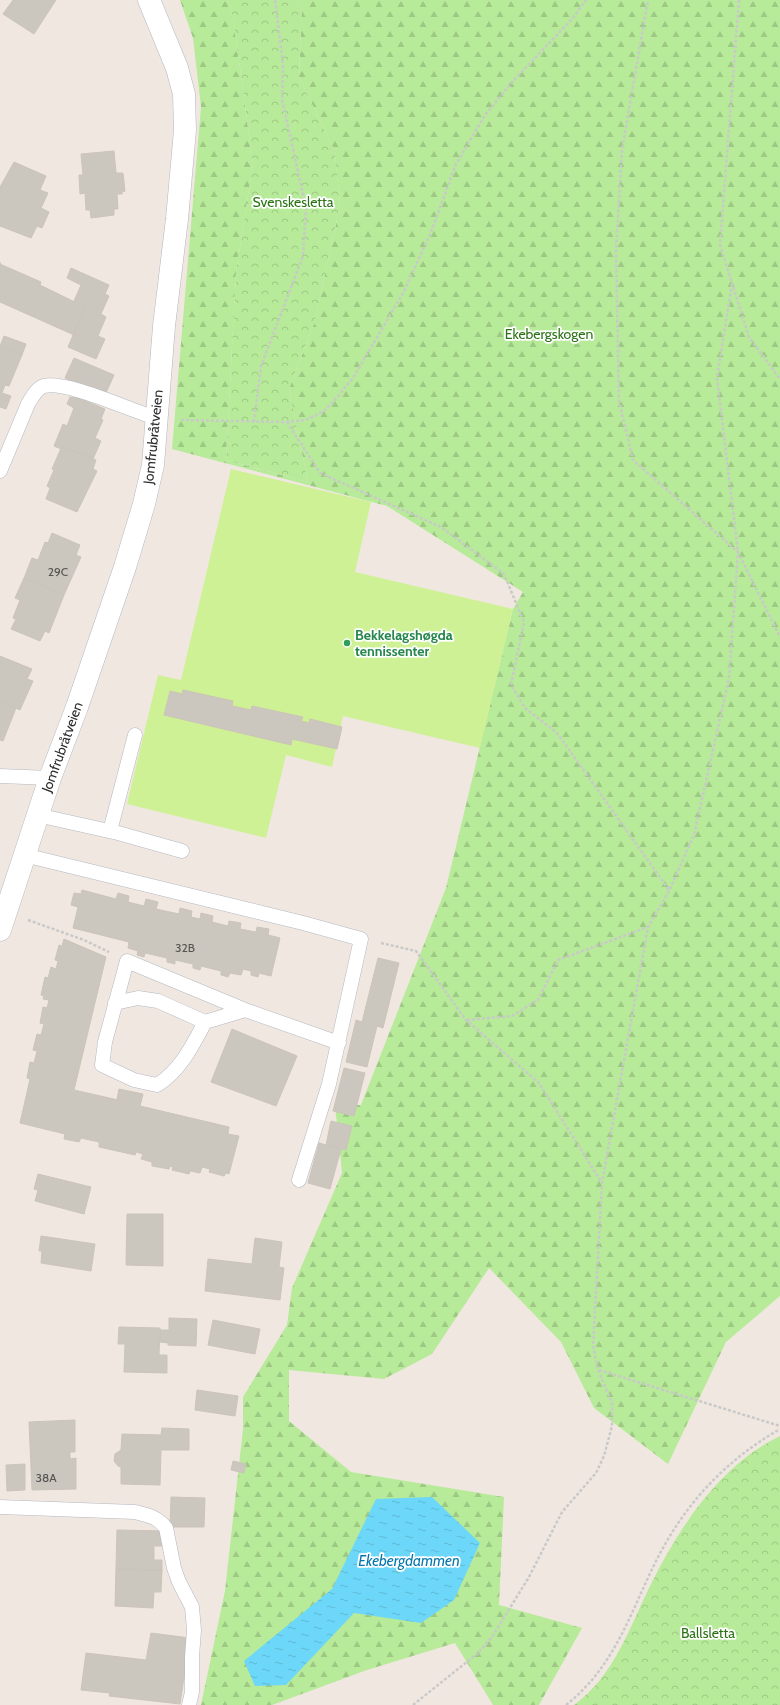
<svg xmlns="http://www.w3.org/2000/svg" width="780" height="1705" font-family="Cabin,sans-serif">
<defs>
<pattern id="forest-firs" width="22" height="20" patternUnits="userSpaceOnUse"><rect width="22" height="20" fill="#b7ea99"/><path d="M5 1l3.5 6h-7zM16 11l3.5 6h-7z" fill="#9ec984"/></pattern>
<pattern id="park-crowns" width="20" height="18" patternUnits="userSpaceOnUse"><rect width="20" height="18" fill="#b7ea99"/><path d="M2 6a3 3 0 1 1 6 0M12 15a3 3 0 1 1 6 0" fill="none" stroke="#9ec984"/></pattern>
<pattern id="water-ripples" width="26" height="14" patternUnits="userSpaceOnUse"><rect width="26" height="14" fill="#6cd7f8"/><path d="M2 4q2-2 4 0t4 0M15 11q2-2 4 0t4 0" fill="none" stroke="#5eb9d5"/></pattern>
</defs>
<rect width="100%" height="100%" fill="#f0e8e0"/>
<path fill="url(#forest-firs)" d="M 180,0 L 228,0 L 233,17 L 253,164 L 236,272 L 226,460 L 308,482 L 289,389 L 315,321 L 340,205 L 335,152 L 299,77 L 302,0 L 780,0 L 780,1296 L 726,1342 L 668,1464 L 594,1408 L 561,1342 L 489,1268 L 432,1354 L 384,1379 L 289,1370 L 289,1421 L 351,1472 L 504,1497 L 499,1605 L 582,1628 L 539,1705 L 493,1705 L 455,1643 L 367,1670 L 272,1705 L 201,1705 L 225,1591 L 243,1429 L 243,1397 L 287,1325 L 292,1288 L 342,1173 L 335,1105 L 361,1105 L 446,888 L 513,609 L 523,592 L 387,506 L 172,449 L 201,107 L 193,38 Z"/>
<path fill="url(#park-crowns)" d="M 228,0 L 302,0 L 299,77 L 335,152 L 340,205 L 315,321 L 289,389 L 308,482 L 226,460 L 236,272 L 253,164 L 233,17 Z
M 780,1436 L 780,1705 L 574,1705 C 615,1675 629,1628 651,1584 C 680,1526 720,1465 780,1436 Z"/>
<path fill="#cdf194" d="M 231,469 L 371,502 L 355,572 L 513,609 L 480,748 L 343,716 L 332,767 L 286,755 L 266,838 L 127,804 L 158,675 L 181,680 Z"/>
<path fill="url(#water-ripples)" d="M 432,1497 L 480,1543 L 454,1600 L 421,1623 L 354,1613 L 286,1685 L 255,1686 L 244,1661 L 332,1589 L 376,1499 Z"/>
<path fill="#cbc6be" stroke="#ccc4b9" d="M 13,0 L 56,0 L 34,34 L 3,14 Z
M 114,151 L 116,173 L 123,173 L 125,191 L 122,192 L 122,194 L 117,194 L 118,209 L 114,209 L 114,215 L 91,218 L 90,210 L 86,210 L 85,193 L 80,194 L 79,175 L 83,175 L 81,154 Z
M 14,162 L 46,176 L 40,190 L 48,193 L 41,208 L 49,212 L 42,228 L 37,226 L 31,238 L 0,226 L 0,187 Z
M 0,262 L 0,264 L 41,282 L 40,285 L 85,307 L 74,335 L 0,302 Z
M 71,268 L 109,285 L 105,294 L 109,296 L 101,314 L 106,317 L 98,336 L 105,339 L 96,359 L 68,347 L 85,307 L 74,301 L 81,285 L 67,278 Z
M 4,336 L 26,344 L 22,355 L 0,346 Z
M 0,346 L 22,355 L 9,386 L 5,385 L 2,393 L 11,396 L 6,409 L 0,407 Z
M 74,358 L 114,375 L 105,395 L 65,378 Z
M 70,397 L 75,398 L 76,397 L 105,409 L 101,419 L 103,420 L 95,438 L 101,441 L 93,459 L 62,446 L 61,449 L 54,446 L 63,424 L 67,426 L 74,408 L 67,404 Z
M 62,446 L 96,460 L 93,469 L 97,471 L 77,512 L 46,499 L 50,488 L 47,486 L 54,470 L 52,469 Z
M 52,533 L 80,545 L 76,555 L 81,557 L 64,595 L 24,578 L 32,558 L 38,560 L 45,542 L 48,543 Z
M 24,578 L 64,595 L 49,633 L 45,631 L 40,641 L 11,629 L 16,619 L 13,618 L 20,600 L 15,598 Z
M 0,656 L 32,669 L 27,679 L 33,681 L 20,710 L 0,701 Z
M 183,690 L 233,701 L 232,706 L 251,710 L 252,706 L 303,717 L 301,721 L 309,723 L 310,719 L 342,727 L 337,749 L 292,739 L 291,745 L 164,715 L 170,691 L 182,694 Z
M 0,701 L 16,708 L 3,741 L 0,740 Z
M 82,890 L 116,899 L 118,893 L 129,896 L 128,902 L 144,906 L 146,899 L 158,902 L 156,909 L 179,914 L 180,908 L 192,911 L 191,917 L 200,919 L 201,913 L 213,916 L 212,922 L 228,926 L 229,921 L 241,923 L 240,929 L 256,932 L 257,927 L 269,929 L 268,935 L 280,938 L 271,976 L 259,973 L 258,977 L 251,975 L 251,971 L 243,969 L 241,975 L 230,973 L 228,977 L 221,975 L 221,971 L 201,966 L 200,970 L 193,968 L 193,964 L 175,960 L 175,964 L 167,962 L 167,958 L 145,953 L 144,957 L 137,955 L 138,951 L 128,948 L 129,942 L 73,928 L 78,907 L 71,905 L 74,893 L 81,894 Z
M 64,939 L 106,957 L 74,1090 L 127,1102 L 127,1101 L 117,1099 L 119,1089 L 143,1094 L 140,1106 L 229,1127 L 228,1134 L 239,1136 L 229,1174 L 226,1173 L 224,1176 L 209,1172 L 210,1169 L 202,1167 L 200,1173 L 190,1171 L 189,1174 L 172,1170 L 173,1167 L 170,1166 L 169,1169 L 152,1166 L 152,1162 L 141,1159 L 143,1154 L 136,1152 L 135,1155 L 99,1147 L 99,1142 L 81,1138 L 79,1142 L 64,1139 L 65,1134 L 20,1123 L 30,1079 L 27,1078 L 30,1062 L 34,1063 L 37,1051 L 33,1050 L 37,1034 L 41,1035 L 44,1024 L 40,1023 L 43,1007 L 47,1008 L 49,1000 L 43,999 L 44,996 L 41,995 L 45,977 L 48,978 L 51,967 L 56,969 L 58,961 L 55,960 L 59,945 L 62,946 Z
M 378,958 L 399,963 L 383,1028 L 377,1026 L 367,1067 L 346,1062 L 356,1020 L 362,1022 Z
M 232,1029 L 297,1056 L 276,1106 L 211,1082 Z
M 344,1068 L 365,1073 L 354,1116 L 333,1111 Z
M 331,1121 L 352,1126 L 346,1150 L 326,1145 Z
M 319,1143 L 341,1149 L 330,1189 L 308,1183 Z
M 38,1174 L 91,1187 L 84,1214 L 35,1201 L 38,1190 L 34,1189 Z
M 127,1214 L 163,1214 L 163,1266 L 126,1265 Z
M 41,1236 L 95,1244 L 91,1271 L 41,1263 L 42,1251 L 39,1251 Z
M 255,1238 L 282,1242 L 279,1267 L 284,1268 L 280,1300 L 205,1291 L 208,1259 L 252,1264 Z
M 169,1318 L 197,1319 L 196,1346 L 168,1345 L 168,1343 L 160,1342 L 160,1330 L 169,1330 Z
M 213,1320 L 260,1329 L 255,1354 L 208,1345 Z
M 119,1327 L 160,1328 L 159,1355 L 167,1355 L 167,1373 L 124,1372 L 125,1344 L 118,1344 Z
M 197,1390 L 238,1396 L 235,1416 L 195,1410 Z
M 75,1420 L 75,1452 L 70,1452 L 70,1459 L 76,1458 L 76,1489 L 32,1490 L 29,1422 Z
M 162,1428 L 189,1429 L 189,1450 L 161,1450 L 160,1485 L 121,1484 L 121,1467 L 118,1466 L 114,1461 L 115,1454 L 121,1450 L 122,1434 L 161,1435 Z
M 233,1461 L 246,1464 L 244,1473 L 231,1470 Z
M 25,1464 L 25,1490 L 7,1491 L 6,1465 Z
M 171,1497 L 205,1498 L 204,1527 L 170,1527 Z
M 117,1530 L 163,1531 L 163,1546 L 154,1546 L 154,1560 L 162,1560 L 162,1570 L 116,1569 Z
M 116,1569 L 162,1570 L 161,1592 L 154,1592 L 153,1608 L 115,1606 Z
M 151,1633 L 190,1638 L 180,1704 L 109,1696 L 110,1693 L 81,1690 L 86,1653 L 146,1660 Z"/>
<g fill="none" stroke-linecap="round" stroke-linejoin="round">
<g stroke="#b4b7c2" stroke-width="15">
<path id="service" d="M 0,471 L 28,404 C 32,397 37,388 44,386 C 66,380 131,411 157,418
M 0,776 L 50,778
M 37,815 L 118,833 L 182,851
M 110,831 L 135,735
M 24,855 L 303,923 L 361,939 L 329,1084 L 299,1180
M 115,1003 L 138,998 L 158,1001 L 205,1022
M 245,1010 L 205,1022 C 193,1045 180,1071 157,1085 L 134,1080 L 102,1065 L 105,1042 L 127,961 L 245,1010 L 339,1043
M 0,1507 L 135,1512 C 147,1515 158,1517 166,1528 L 174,1568 L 179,1582 L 192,1607 L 194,1630 L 192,1657 L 192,1692 L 189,1705"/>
</g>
<g stroke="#b4b7c2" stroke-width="23">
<path id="minor" d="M 0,930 L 50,778 L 77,707 L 125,567 L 144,504 L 153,465 L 164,326 L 177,219 L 185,130 L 184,94 L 177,68 L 149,0"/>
</g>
<path stroke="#c9c9c9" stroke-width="2.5" stroke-dasharray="3 2" stroke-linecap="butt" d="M 739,0 L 720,245 L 749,337 L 780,379
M 732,284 L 717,378 L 738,552 L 780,637
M 181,420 L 287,422 L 305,420 L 315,416 L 325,410 L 333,402 L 353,378 L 403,293 L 431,232 L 456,164 L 485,115 L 514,80 L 573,18 L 586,0
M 254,422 L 261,366 L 303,256 L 306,208 L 282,99 L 283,65 L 275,0
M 287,422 L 320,473 L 441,527 L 504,574 L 524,622 L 511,685 L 525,708 L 557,733 L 669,890
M 28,920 L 84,940 L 109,952
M 381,943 L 416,951 L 466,1020 L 539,1083 L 602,1183
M 467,1020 L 512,1016 L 538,1000 L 558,960 L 648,927
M 599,1370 L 780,1426
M 413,1705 L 478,1653 L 492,1637 L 529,1577 L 562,1512 L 596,1473 L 604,1456 L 612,1426 L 612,1403 L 598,1370 L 593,1346 L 602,1183 L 648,927 L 669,891 L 694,835 L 729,678 L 738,552 L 633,460 L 619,401 L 616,251 L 622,150 L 648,0
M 566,1705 C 613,1668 629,1617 654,1565 C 683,1506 723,1462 780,1429"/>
<use href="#service" stroke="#fff" stroke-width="14"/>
<use href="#minor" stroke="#fff" stroke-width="22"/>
</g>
<circle fill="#2e9e5b" stroke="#fff" stroke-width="1.5" cx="347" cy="643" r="4"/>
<g text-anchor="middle" stroke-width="3.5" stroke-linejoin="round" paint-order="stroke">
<g font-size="12" fill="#555452">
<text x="58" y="576">29C</text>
<text x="185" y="952">32B</text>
<text x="46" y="1482">38A</text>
</g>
<g font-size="14" fill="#2c7315" stroke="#fff">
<text x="293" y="207">Svenskesletta</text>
<text x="549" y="339">Ekebergskogen</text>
<text x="708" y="1638">Ballsletta</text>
</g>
<g font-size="14" fill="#2e2e2e" stroke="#fff">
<text transform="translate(153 437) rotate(-84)" y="5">Jomfrubråtveien</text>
<text transform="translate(62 747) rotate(-70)" y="5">Jomfrubråtveien</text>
</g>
<g font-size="14" font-weight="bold" fill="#27864d" stroke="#fff" text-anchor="start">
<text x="355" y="640">Bekkelagshøgda<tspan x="355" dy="16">tennissenter</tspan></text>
</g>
<g font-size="15" font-style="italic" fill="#0377ad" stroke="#fff">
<text x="409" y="1566">Ekebergdammen</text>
</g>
</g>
</svg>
